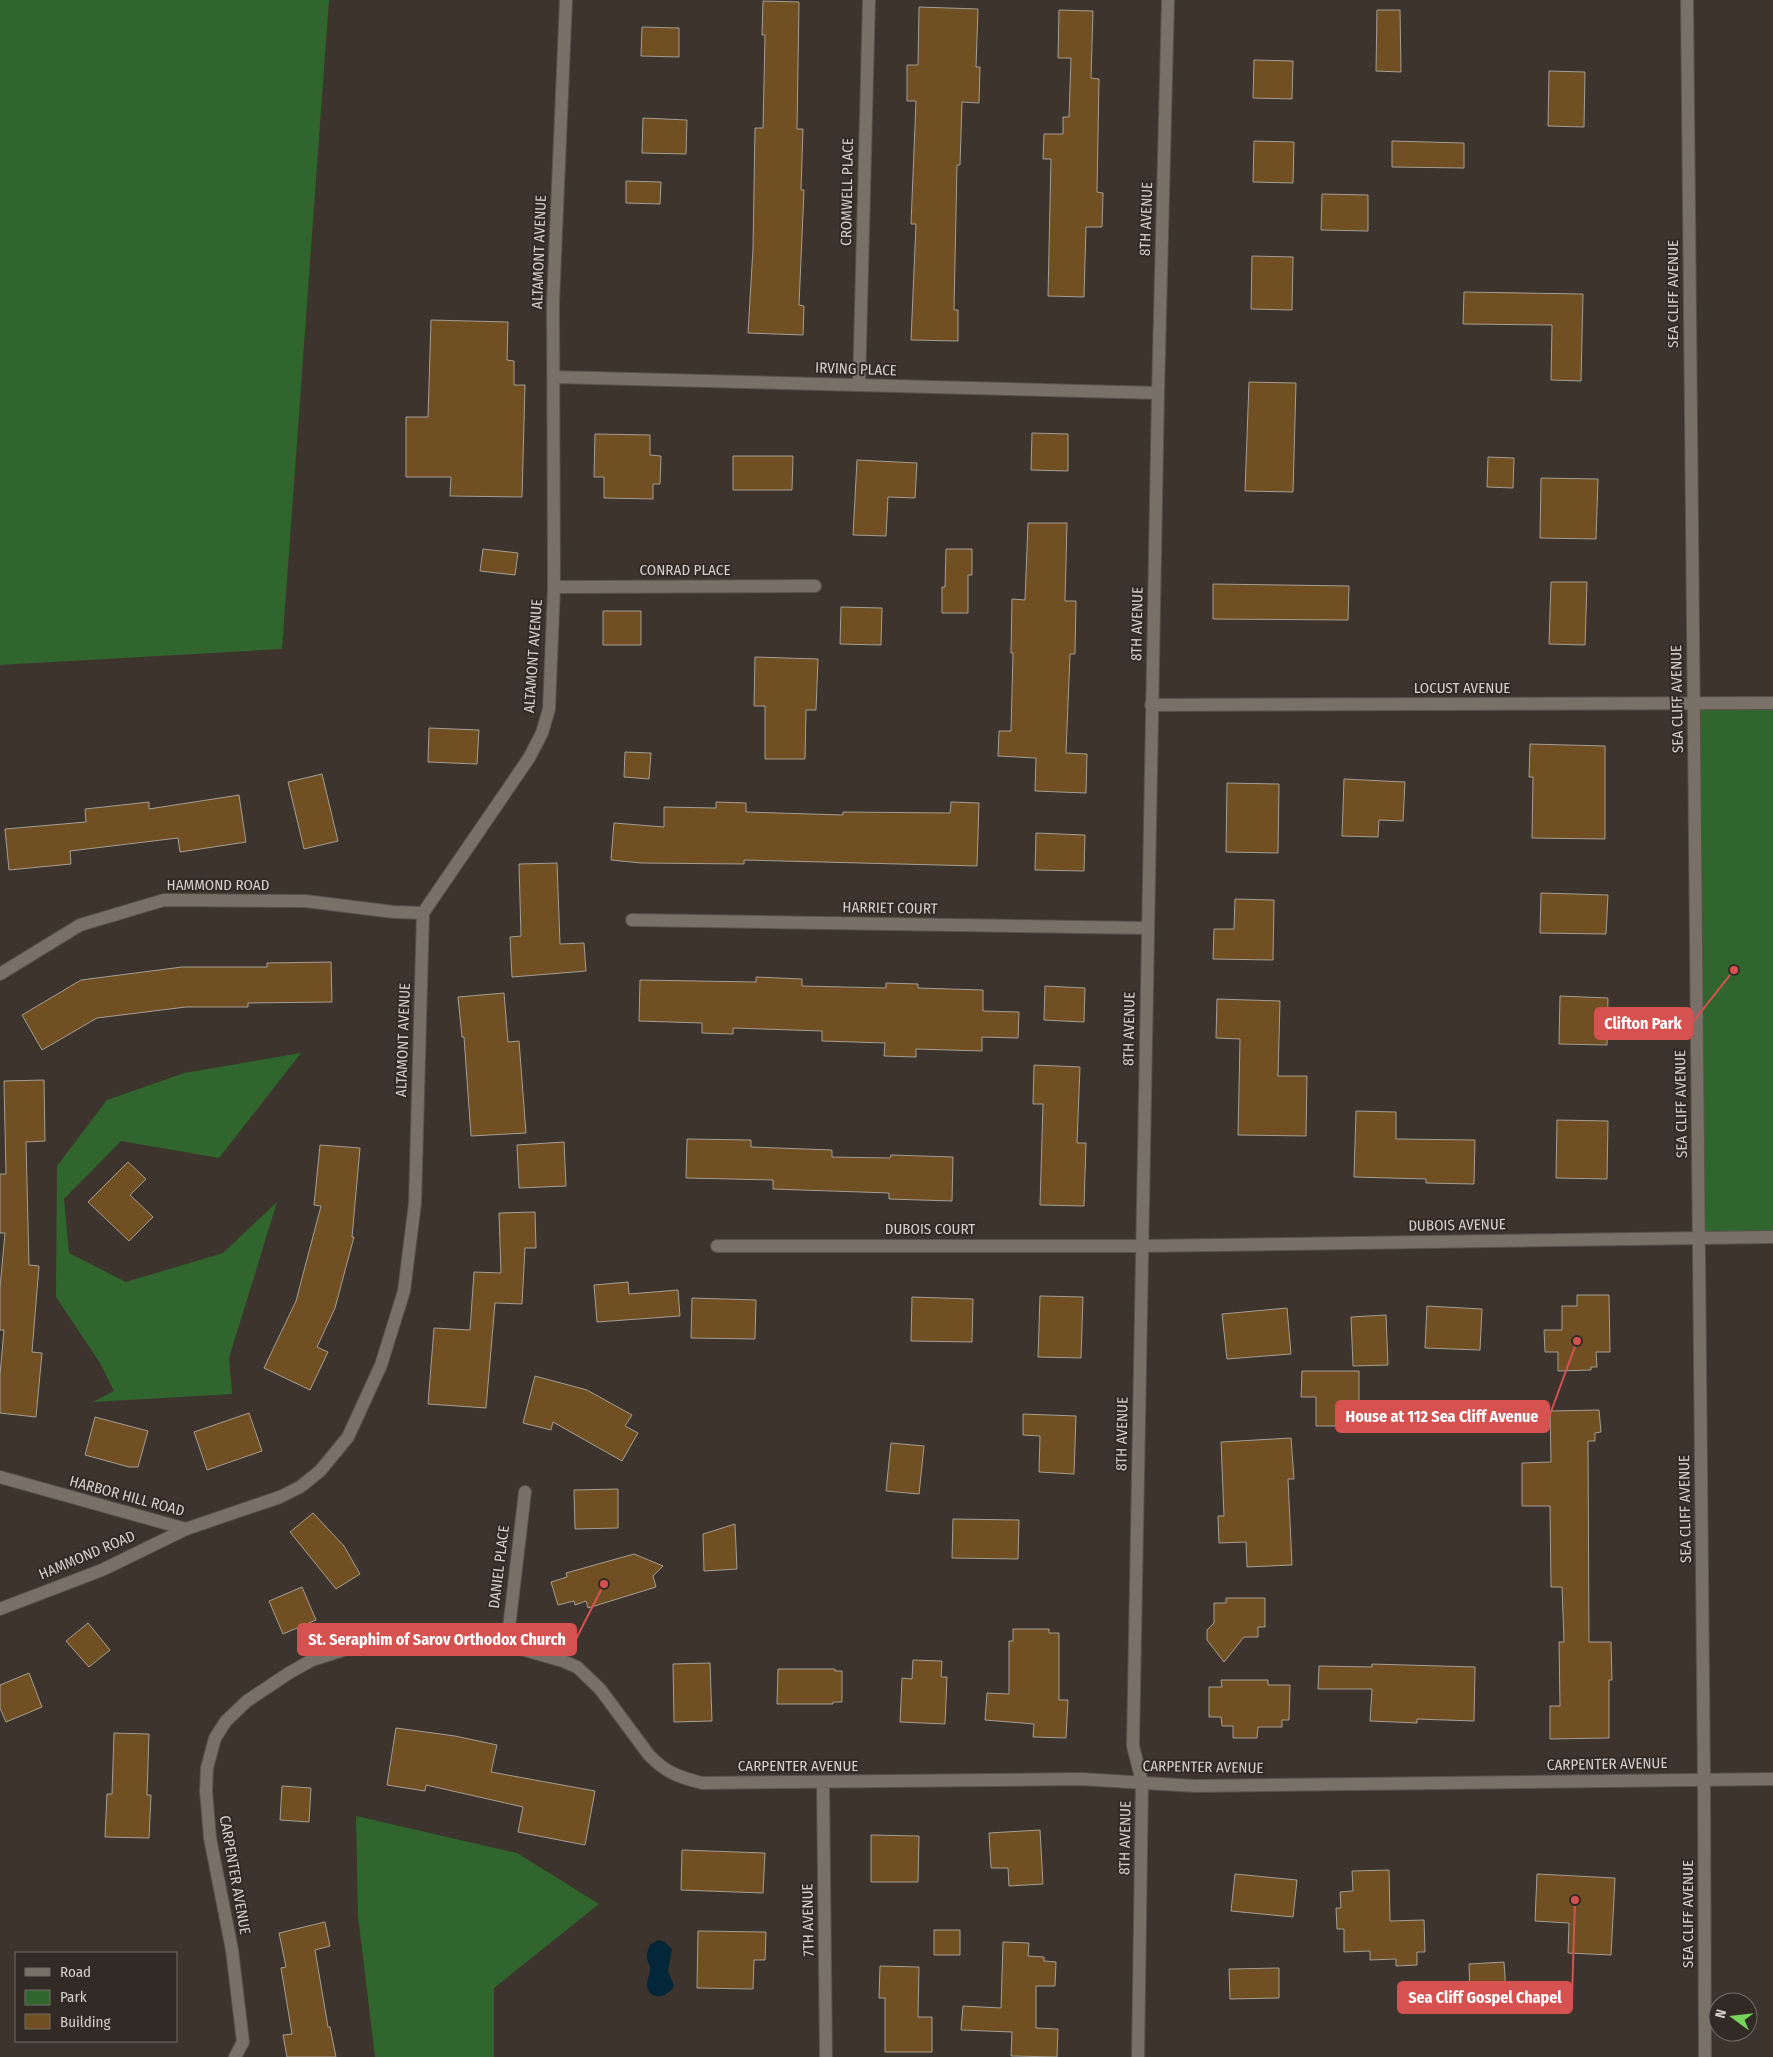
<svg xmlns="http://www.w3.org/2000/svg" width="1773" height="2057" font-family="'Fira Sans Condensed',sans-serif">
<rect width="100%" height="100%" fill="#3c342d"/>
<path fill="#30662d" d="M 0,0 L 329,0 L 282,649 L 0,665 Z
M 1693,703 L 1773,703 L 1773,1237 L 1699,1238 Z
M 301,1053 L 219,1158 L 121,1141 L 64,1199 L 69,1253 L 126,1282 L 223,1253 L 277,1202 L 229,1358 L 232,1394 L 93,1402 L 114,1391 L 100,1363 L 56,1297 L 57,1166 L 107,1100 L 184,1073 Z
M 356,1816 L 517,1853 L 599,1904 L 494,1988 L 494,2057 L 375,2057 L 358,1916 Z"/>
<path fill="#032738" d="M 658,1940 L 665,1942 L 672,1949 L 668,1971 L 674,1985 C 670,1996 652,2003 647,1987 C 646,1981 649,1977 650,1972 C 652,1961 642,1962 650,1945 Z"/>
<path fill="#705022" stroke="#a59e94" d="M 763,1 L 799,2 L 797,129 L 803,129 L 801,190 L 804,190 L 799,305 L 804,306 L 803,335 L 748,333 L 753,249 L 755,128 L 763,128 L 765,35 L 762,35 Z
M 919,7 L 978,9 L 976,67 L 980,67 L 979,103 L 962,102 L 960,165 L 957,165 L 954,310 L 958,310 L 958,341 L 911,340 L 916,224 L 911,224 L 916,101 L 907,101 L 907,65 L 918,65 Z
M 1059,10 L 1093,11 L 1091,78 L 1099,79 L 1097,192 L 1103,193 L 1102,227 L 1086,227 L 1084,297 L 1048,296 L 1051,159 L 1043,159 L 1044,134 L 1063,134 L 1063,117 L 1069,117 L 1071,58 L 1058,58 Z
M 1377,10 L 1400,10 L 1401,72 L 1376,71 Z
M 642,27 L 679,28 L 679,57 L 641,56 Z
M 1254,60 L 1293,61 L 1292,99 L 1253,98 Z
M 1549,71 L 1585,72 L 1584,127 L 1548,126 Z
M 643,118 L 687,120 L 686,154 L 642,153 Z
M 1254,141 L 1294,142 L 1293,183 L 1253,182 Z
M 1392,141 L 1464,143 L 1464,168 L 1392,167 Z
M 626,181 L 661,182 L 660,204 L 626,203 Z
M 1322,194 L 1368,195 L 1368,231 L 1321,230 Z
M 1252,256 L 1293,257 L 1292,310 L 1251,309 Z
M 1464,292 L 1583,294 L 1581,381 L 1551,380 L 1552,325 L 1463,324 Z
M 431,320 L 508,322 L 507,360 L 514,361 L 514,385 L 525,385 L 522,497 L 450,496 L 451,477 L 406,477 L 406,417 L 428,417 Z
M 1249,382 L 1296,383 L 1293,492 L 1245,491 Z
M 1032,433 L 1068,434 L 1068,471 L 1031,470 Z
M 595,434 L 650,435 L 650,455 L 661,456 L 660,484 L 653,484 L 653,499 L 604,498 L 604,477 L 594,477 Z
M 733,456 L 793,456 L 792,490 L 733,490 Z
M 1488,457 L 1514,458 L 1513,488 L 1487,487 Z
M 857,460 L 917,463 L 915,498 L 888,497 L 886,536 L 853,535 Z
M 1541,478 L 1598,479 L 1596,539 L 1540,538 Z
M 1028,523 L 1067,523 L 1065,601 L 1076,601 L 1075,654 L 1070,654 L 1066,753 L 1087,754 L 1086,793 L 1035,791 L 1036,758 L 998,756 L 999,731 L 1011,731 L 1013,653 L 1011,653 L 1012,599 L 1025,600 Z
M 483,549 L 518,553 L 515,575 L 480,571 Z
M 946,549 L 972,549 L 972,575 L 968,575 L 968,613 L 942,613 L 942,587 L 945,587 Z
M 1551,582 L 1587,582 L 1585,645 L 1549,644 Z
M 1213,584 L 1349,586 L 1348,620 L 1213,619 Z
M 841,607 L 882,608 L 881,645 L 840,644 Z
M 603,611 L 641,611 L 641,645 L 603,645 Z
M 755,657 L 818,659 L 816,710 L 806,710 L 805,759 L 765,759 L 765,706 L 754,706 Z
M 429,728 L 479,730 L 477,764 L 428,762 Z
M 1530,744 L 1605,746 L 1605,839 L 1532,838 L 1533,777 L 1529,777 Z
M 625,752 L 651,753 L 649,779 L 624,777 Z
M 322,774 L 338,841 L 304,849 L 288,782 Z
M 1344,779 L 1405,782 L 1403,821 L 1379,820 L 1378,837 L 1342,836 Z
M 1227,783 L 1279,784 L 1278,853 L 1226,852 Z
M 239,795 L 246,842 L 180,852 L 178,838 L 70,851 L 71,864 L 9,870 L 5,829 L 86,822 L 85,809 L 149,802 L 149,809 Z
M 716,802 L 746,803 L 746,812 L 843,815 L 843,812 L 950,813 L 951,802 L 979,803 L 977,866 L 744,860 L 744,864 L 641,863 L 611,860 L 614,823 L 664,827 L 664,807 L 716,808 Z
M 1036,833 L 1085,835 L 1084,871 L 1035,870 Z
M 557,863 L 560,944 L 584,943 L 586,971 L 512,977 L 510,937 L 521,936 L 519,864 Z
M 1541,893 L 1608,895 L 1606,934 L 1540,933 Z
M 1235,899 L 1274,900 L 1273,960 L 1213,959 L 1214,929 L 1234,929 Z
M 331,962 L 332,1002 L 248,1003 L 248,1007 L 186,1007 L 97,1018 L 42,1050 L 22,1015 L 81,980 L 182,967 L 267,967 L 267,963 Z
M 756,977 L 802,979 L 802,986 L 886,988 L 886,983 L 918,984 L 918,988 L 983,990 L 983,1011 L 1019,1012 L 1018,1038 L 982,1037 L 982,1051 L 916,1049 L 916,1057 L 884,1056 L 885,1043 L 822,1041 L 822,1031 L 733,1028 L 733,1034 L 702,1033 L 702,1023 L 639,1021 L 640,980 L 756,982 Z
M 1045,986 L 1085,988 L 1084,1022 L 1044,1020 Z
M 504,993 L 508,1042 L 519,1041 L 526,1133 L 471,1136 L 464,1037 L 462,1037 L 458,997 Z
M 1560,996 L 1608,998 L 1607,1045 L 1559,1044 Z
M 1217,999 L 1280,1001 L 1278,1076 L 1307,1076 L 1306,1136 L 1238,1135 L 1240,1039 L 1216,1038 Z
M 1034,1065 L 1080,1067 L 1077,1143 L 1086,1143 L 1084,1206 L 1040,1205 L 1043,1104 L 1033,1104 Z
M 44,1080 L 45,1141 L 26,1142 L 29,1265 L 39,1266 L 32,1352 L 42,1353 L 36,1417 L 0,1413 L 0,1375 L 4,1330 L 0,1330 L 0,1288 L 5,1233 L 0,1233 L 0,1174 L 6,1174 L 4,1081 Z
M 1356,1111 L 1396,1112 L 1396,1139 L 1475,1140 L 1474,1184 L 1426,1183 L 1426,1179 L 1354,1177 Z
M 1557,1120 L 1608,1121 L 1607,1179 L 1556,1178 Z
M 687,1139 L 751,1140 L 751,1147 L 832,1150 L 832,1157 L 890,1158 L 891,1155 L 953,1157 L 952,1201 L 889,1199 L 889,1193 L 773,1189 L 773,1180 L 686,1178 Z
M 564,1142 L 566,1186 L 519,1188 L 517,1145 Z
M 320,1145 L 360,1148 L 352,1237 L 354,1237 L 335,1308 L 317,1347 L 328,1352 L 310,1390 L 264,1368 L 296,1301 L 321,1206 L 314,1205 Z
M 128,1162 L 146,1179 L 130,1195 L 153,1217 L 129,1241 L 88,1202 Z
M 535,1212 L 536,1248 L 525,1248 L 522,1304 L 495,1303 L 486,1408 L 428,1404 L 434,1328 L 470,1330 L 474,1272 L 501,1273 L 499,1213 Z
M 628,1282 L 629,1294 L 678,1290 L 680,1316 L 597,1322 L 594,1285 Z
M 1577,1295 L 1609,1295 L 1610,1352 L 1596,1352 L 1597,1367 L 1591,1367 L 1591,1370 L 1558,1371 L 1558,1352 L 1545,1352 L 1544,1330 L 1562,1330 L 1562,1306 L 1577,1306 Z
M 1040,1296 L 1083,1297 L 1081,1358 L 1038,1357 Z
M 912,1297 L 973,1299 L 972,1342 L 911,1341 Z
M 692,1298 L 756,1300 L 755,1339 L 691,1338 Z
M 1427,1306 L 1482,1309 L 1480,1350 L 1425,1348 Z
M 1287,1308 L 1291,1354 L 1227,1359 L 1222,1314 Z
M 1386,1315 L 1388,1365 L 1353,1366 L 1351,1317 Z
M 1302,1371 L 1359,1371 L 1359,1426 L 1316,1426 L 1316,1397 L 1301,1397 Z
M 535,1376 L 587,1390 L 632,1415 L 625,1426 L 638,1433 L 622,1461 L 553,1422 L 551,1430 L 523,1423 Z
M 1599,1410 L 1601,1432 L 1595,1433 L 1595,1441 L 1588,1441 L 1589,1642 L 1611,1642 L 1612,1680 L 1609,1680 L 1609,1738 L 1550,1739 L 1550,1706 L 1560,1706 L 1559,1642 L 1564,1642 L 1562,1587 L 1551,1587 L 1550,1506 L 1522,1506 L 1522,1463 L 1551,1462 L 1550,1411 Z
M 249,1413 L 262,1451 L 207,1470 L 194,1432 Z
M 1023,1414 L 1076,1416 L 1074,1474 L 1039,1472 L 1040,1436 L 1023,1435 Z
M 95,1417 L 148,1431 L 138,1467 L 129,1467 L 85,1455 Z
M 1291,1438 L 1294,1479 L 1288,1479 L 1292,1565 L 1247,1567 L 1246,1542 L 1219,1543 L 1218,1516 L 1224,1516 L 1221,1442 Z
M 891,1443 L 924,1446 L 919,1494 L 886,1491 Z
M 618,1489 L 618,1528 L 575,1529 L 574,1490 Z
M 313,1513 L 344,1546 L 360,1574 L 336,1589 L 290,1532 Z
M 953,1519 L 1019,1520 L 1018,1559 L 952,1558 Z
M 735,1524 L 737,1569 L 704,1571 L 703,1534 Z
M 634,1554 L 663,1566 L 653,1576 L 656,1587 L 588,1608 L 586,1601 L 575,1605 L 574,1601 L 558,1605 L 551,1582 L 567,1577 L 566,1573 Z
M 302,1587 L 316,1620 L 283,1634 L 269,1601 Z
M 1226,1598 L 1265,1598 L 1265,1627 L 1258,1627 L 1258,1637 L 1244,1637 L 1224,1662 L 1207,1640 L 1207,1630 L 1214,1623 L 1214,1603 L 1226,1603 Z
M 88,1623 L 110,1650 L 89,1667 L 66,1641 Z
M 1013,1629 L 1049,1629 L 1049,1633 L 1059,1633 L 1059,1700 L 1068,1700 L 1066,1738 L 1033,1737 L 1034,1724 L 985,1720 L 987,1693 L 1009,1694 L 1009,1641 L 1013,1641 Z
M 913,1660 L 942,1661 L 941,1677 L 947,1677 L 945,1724 L 900,1722 L 902,1678 L 912,1679 Z
M 710,1663 L 712,1721 L 674,1722 L 673,1664 Z
M 1372,1664 L 1475,1667 L 1474,1721 L 1417,1719 L 1417,1723 L 1370,1721 L 1372,1689 L 1318,1689 L 1319,1666 L 1372,1667 Z
M 778,1669 L 835,1669 L 835,1671 L 842,1671 L 842,1702 L 833,1702 L 833,1704 L 777,1704 Z
M 29,1673 L 42,1707 L 6,1722 L 0,1708 L 0,1685 Z
M 1221,1680 L 1268,1680 L 1268,1685 L 1290,1685 L 1289,1720 L 1282,1720 L 1282,1727 L 1258,1727 L 1257,1738 L 1233,1738 L 1233,1726 L 1222,1726 L 1221,1717 L 1209,1717 L 1209,1687 L 1222,1687 Z
M 396,1728 L 455,1736 L 497,1745 L 491,1772 L 595,1791 L 585,1845 L 518,1832 L 523,1807 L 426,1785 L 425,1791 L 387,1785 Z
M 114,1733 L 149,1734 L 147,1795 L 151,1795 L 149,1838 L 105,1837 L 107,1794 L 112,1794 Z
M 282,1786 L 311,1788 L 309,1822 L 280,1820 Z
M 1040,1830 L 1043,1884 L 1009,1886 L 1008,1868 L 991,1868 L 989,1833 Z
M 871,1835 L 919,1836 L 918,1882 L 871,1882 Z
M 682,1850 L 765,1853 L 763,1893 L 681,1890 Z
M 1389,1870 L 1390,1921 L 1424,1920 L 1425,1952 L 1417,1952 L 1417,1965 L 1396,1966 L 1396,1959 L 1370,1960 L 1370,1951 L 1344,1952 L 1344,1929 L 1337,1929 L 1336,1908 L 1341,1908 L 1340,1892 L 1353,1891 L 1352,1871 Z
M 1235,1874 L 1297,1880 L 1293,1917 L 1231,1911 Z
M 1537,1874 L 1615,1878 L 1611,1955 L 1568,1953 L 1569,1923 L 1535,1921 Z
M 325,1922 L 330,1946 L 315,1950 L 328,2027 L 330,2027 L 336,2057 L 287,2057 L 283,2035 L 292,2034 L 281,1968 L 286,1967 L 279,1933 Z
M 934,1930 L 960,1930 L 960,1955 L 934,1955 Z
M 698,1931 L 766,1932 L 765,1960 L 754,1960 L 753,1989 L 697,1988 Z
M 1003,1942 L 1029,1943 L 1028,1956 L 1044,1957 L 1044,1961 L 1056,1962 L 1055,1986 L 1036,1986 L 1036,2028 L 1058,2029 L 1057,2057 L 1011,2056 L 1012,2032 L 961,2030 L 963,2006 L 1001,2008 Z
M 1504,1962 L 1506,1993 L 1470,1995 L 1469,1964 Z
M 880,1966 L 919,1967 L 918,2017 L 932,2017 L 932,2052 L 885,2052 L 885,1998 L 879,1998 Z
M 1279,1968 L 1279,1998 L 1230,1999 L 1229,1969 Z"/>
<g fill="none" stroke-linecap="round" stroke-linejoin="round">
<g stroke="#58524c" stroke-width="14">
<path id="minor" d="M 554,377 L 1158,393
M 859,385 L 869,0
M 554,587 L 815,586
M 1151,705 L 1773,703
M 632,920 L 1147,928
M 0,974 L 80,925 L 164,900 L 305,901 L 394,912 L 423,913
M 717,1246 L 1142,1246 L 1773,1237
M 0,1477 L 186,1529 L 280,1497 L 300,1487 L 320,1471 L 348,1437 L 381,1365 L 404,1291 L 415,1203 L 423,913 L 529,758 L 542,733 L 549,709 L 554,587 L 553,302 L 566,0
M 0,1609 L 102,1570 L 186,1529
M 507,1645 L 525,1492
M 823,1783 L 826,2057
M 235,2057 L 243,2042 L 232,1950 L 210,1838 L 206,1791 L 207,1768 L 215,1738 L 226,1721 L 247,1701 L 289,1673 L 312,1660 L 356,1646 L 507,1645 L 563,1661 L 577,1667 L 600,1689 L 649,1755 C 666,1773 679,1777 702,1783 L 1081,1779 L 1195,1786 L 1773,1779
M 1138,2057 L 1142,1782 L 1133,1746 L 1158,393 L 1168,0"/>
</g>
<g stroke="#58524c" stroke-width="14">
<path id="tertiary" d="M 1687,0 L 1704,1779 L 1705,2057"/>
</g>
<use href="#minor" stroke="#797068" stroke-width="12"/>
<use href="#tertiary" stroke="#797068" stroke-width="12"/>
</g>
<g text-anchor="middle" stroke-width="4" stroke-linejoin="round" paint-order="stroke">
<g font-size="15" fill="#d5d0cc" stroke="#322a24">
<text transform="translate(847 192) rotate(-89)" y="5">CROMWELL PLACE</text>
<text transform="translate(1146 219) rotate(-88)" y="5">8TH AVENUE</text>
<text transform="translate(539 252) rotate(-88)" y="5">ALTAMONT AVENUE</text>
<text transform="translate(1673 294) rotate(-90)" y="5">SEA CLIFF AVENUE</text>
<text transform="translate(856 369) rotate(2)" y="5">IRVING PLACE</text>
<text x="685" y="575">CONRAD PLACE</text>
<text transform="translate(1137 624) rotate(-89)" y="5">8TH AVENUE</text>
<text transform="translate(533 656) rotate(-86)" y="5">ALTAMONT AVENUE</text>
<text x="1462" y="693">LOCUST AVENUE</text>
<text transform="translate(1677 699) rotate(-91)" y="5">SEA CLIFF AVENUE</text>
<text x="218" y="890">HAMMOND ROAD</text>
<text transform="translate(890 908) rotate(1)" y="5">HARRIET COURT</text>
<text transform="translate(1129 1029) rotate(-89)" y="5">8TH AVENUE</text>
<text transform="translate(403 1040) rotate(-88)" y="5">ALTAMONT AVENUE</text>
<text transform="translate(1681 1104) rotate(-91)" y="5">SEA CLIFF AVENUE</text>
<text transform="translate(1457 1225) rotate(-1)" y="5">DUBOIS AVENUE</text>
<text x="930" y="1234">DUBOIS COURT</text>
<text transform="translate(1122 1434) rotate(-89)" y="5">8TH AVENUE</text>
<text transform="translate(127 1496) rotate(15)" y="5">HARBOR HILL ROAD</text>
<text transform="translate(1685 1509) rotate(-91)" y="5">SEA CLIFF AVENUE</text>
<text transform="translate(87 1555) rotate(-23)" y="5">HAMMOND ROAD</text>
<text transform="translate(499 1567) rotate(-83)" y="5">DANIEL PLACE</text>
<text transform="translate(1607 1764) rotate(-1)" y="5">CARPENTER AVENUE</text>
<text x="798" y="1771">CARPENTER AVENUE</text>
<text transform="translate(1203 1767) rotate(1)" y="5">CARPENTER AVENUE</text>
<text transform="translate(1125 1838) rotate(-89)" y="5">8TH AVENUE</text>
<text transform="translate(235 1875) rotate(80)" y="5">CARPENTER AVENUE</text>
<text transform="translate(1688 1914) rotate(-90)" y="5">SEA CLIFF AVENUE</text>
<text transform="translate(808 1920) rotate(-91)" y="5">7TH AVENUE</text>
</g>
</g>
<path fill="none" stroke="#d65251" stroke-width="2" d="M1734 970L1692 1023M1577 1341L1549 1417M604 1584L576 1639M1575 1900L1572 1997"/>
<g fill="#d65251" stroke="#322a24" stroke-width="2">
<circle cx="1734" cy="970" r="5"/>
<circle cx="1577" cy="1341" r="5"/>
<circle cx="604" cy="1584" r="5"/>
<circle cx="1575" cy="1900" r="5"/>
</g>
<g fill="#d65251" stroke="#d65251" stroke-width="2">
<rect x="1595" y="1008" width="97" height="31" rx="5"/>
<rect x="1336" y="1401" width="213" height="31" rx="5"/>
<rect x="298" y="1624" width="278" height="31" rx="5"/>
<rect x="1398" y="1982" width="174" height="31" rx="5"/>
</g>
<g font-size="16" text-anchor="middle" font-weight="bold" fill="#fff">
<text x="1643" y="1029">Clifton Park</text>
<text x="1442" y="1422">House at 112 Sea Cliff Avenue</text>
<text x="437" y="1645">St. Seraphim of Sarov Orthodox Church</text>
<text x="1485" y="2003">Sea Cliff Gospel Chapel</text>
</g>
<rect x="15" y="1952" width="162" height="90" fill="#322a24" stroke="#736c67"/>
<rect x="25" y="1968" width="25" height="8" fill="#797068" stroke="#736c67"/>
<text x="60" y="1977" font-size="15" fill="#d5d0cc">Road</text>
<rect x="25" y="1990" width="25" height="15" fill="#30662d" stroke="#736c67"/>
<text x="60" y="2002" font-size="15" fill="#d5d0cc">Park</text>
<rect x="25" y="2014" width="25" height="15" fill="#705022" stroke="#736c67"/>
<text x="60" y="2027" font-size="15" fill="#d5d0cc">Building</text>
<g transform="translate(1733 2017) rotate(285)"><circle r="24" fill="#322a24" stroke="#736c67"/>
<path d="M0-4L9 19L0 12L-9 19Z" fill="#75d25b"/>
<text y="-8" font-size="14" font-weight="bold" text-anchor="middle" fill="#d5d0cc">N</text>
</g>
</svg>
